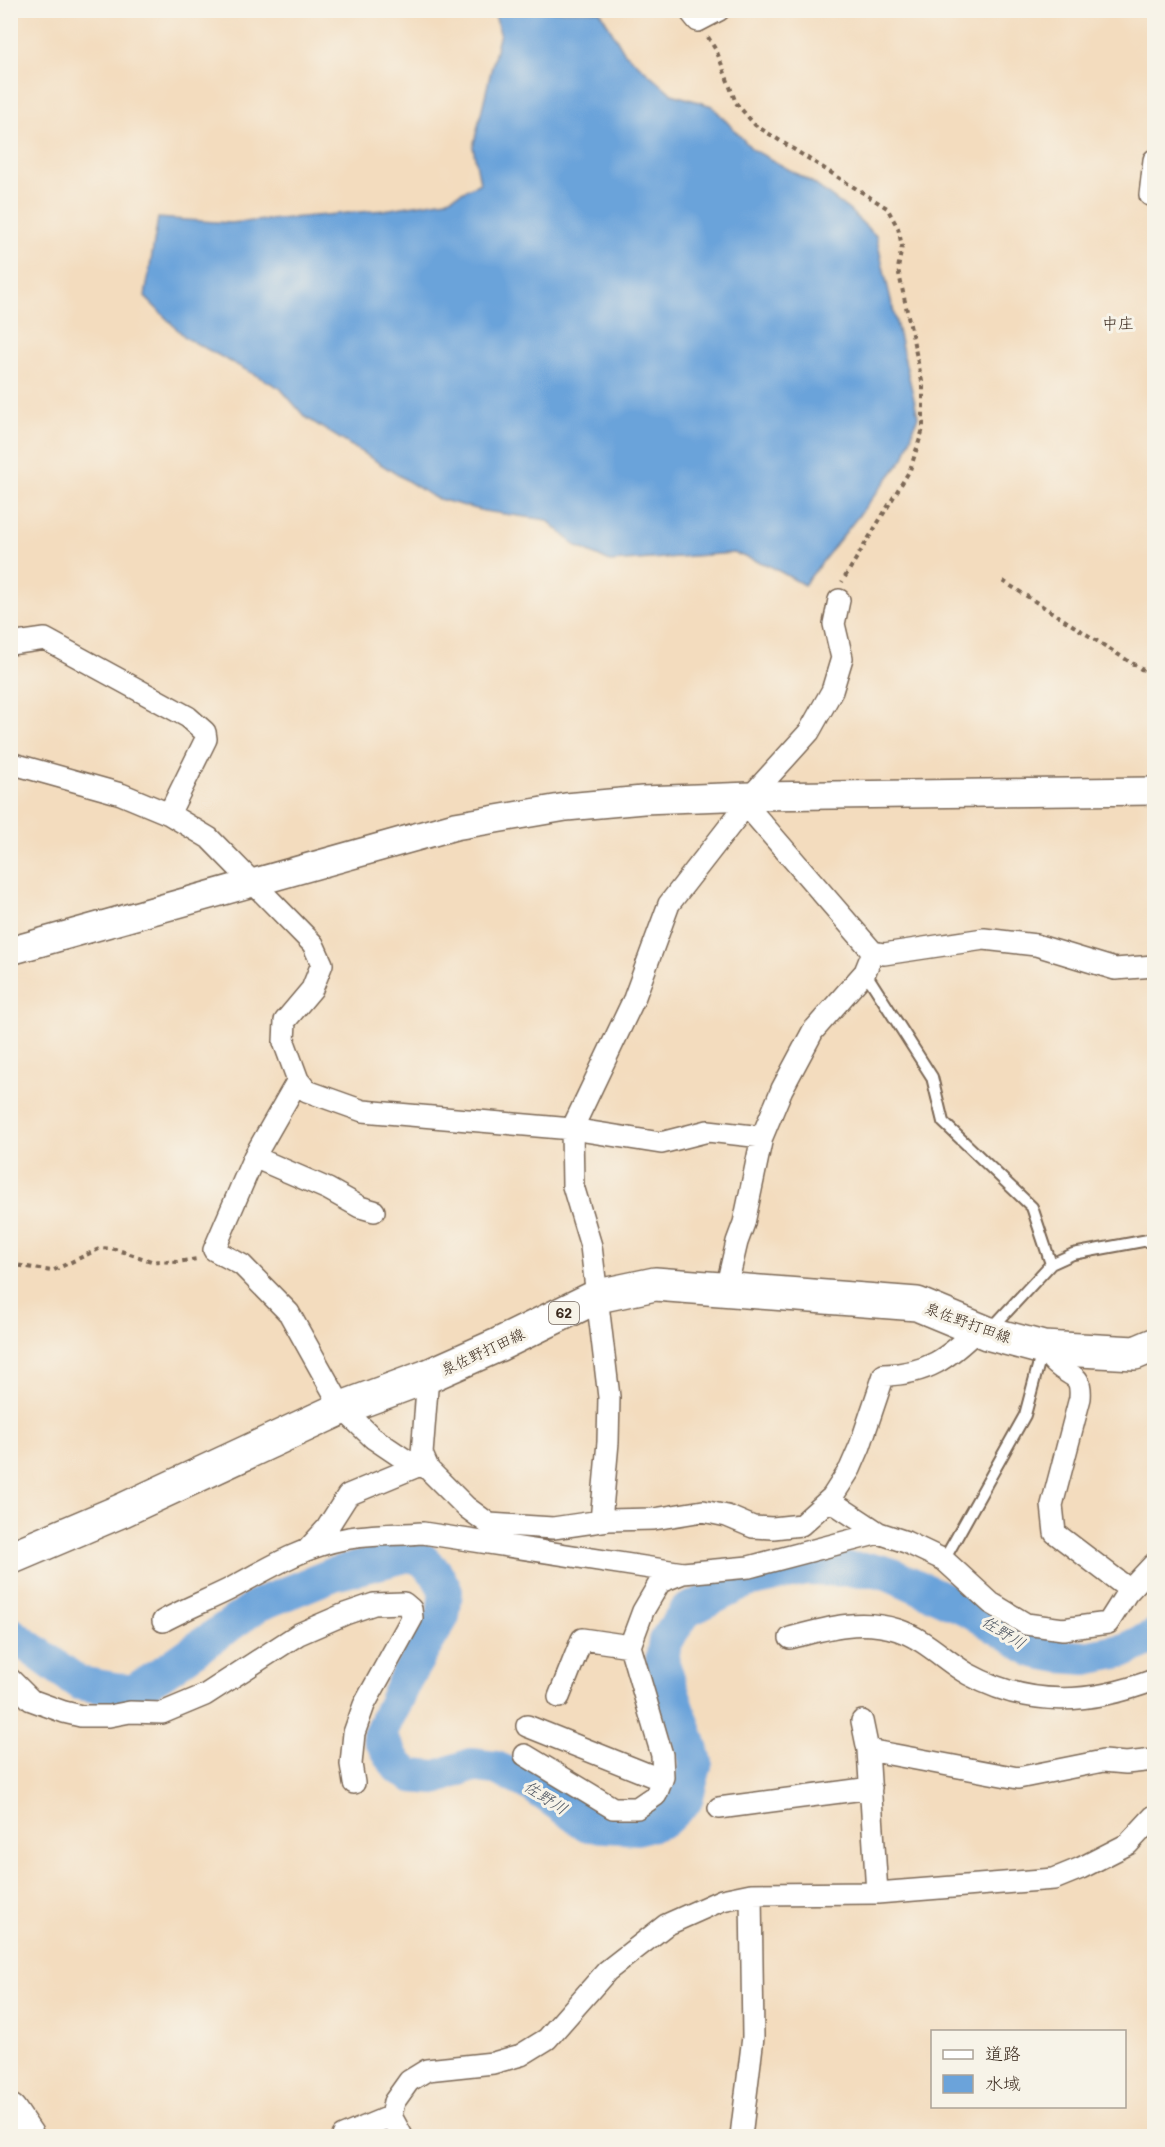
<svg xmlns="http://www.w3.org/2000/svg" width="1165" height="2147" font-family="Mali,'Klee One',sans-serif">
<rect width="100%" height="100%" fill="#f7f3e8"/>
<filter id="ink" filterUnits="userSpaceOnUse"><feTurbulence type="fractalNoise" baseFrequency=".0167" numOctaves="2"/><feDisplacementMap in="SourceGraphic" scale="12" xChannelSelector="R" yChannelSelector="G"/><feConvolveMatrix kernelMatrix="1 2 1 2 8 2 1 2 1" color-interpolation-filters="sRGB"/></filter>
<filter id="wash" filterUnits="userSpaceOnUse"><feTurbulence type="fractalNoise" baseFrequency=".008" numOctaves="4" result="noise"/><feDisplacementMap in="SourceGraphic" scale="24" xChannelSelector="R" yChannelSelector="G"/><feGaussianBlur stdDeviation="1.35" result="paint"/><feColorMatrix in="noise" values="0 0 0 0 0 0 0 0 0 0 0 0 0 0 0 0 0 1.4 0 .05"/><feComposite in="paint" operator="in"/></filter>
<g filter="url(#wash)">
<rect width="100%" height="100%" fill="#f3dcbe"/>
<path fill="#6ba3da" stroke="#53667c" stroke-width="1.5" d="M 494,11 L 600,11 L 624,52 L 672,94 L 712,106 L 752,149 L 813,183 L 849,210 L 876,236 L 918,416 L 904,458 L 804,585 L 770,566 L 734,553 L 610,562 L 576,546 L 547,520 L 484,511 L 435,498 L 305,417 L 280,388 L 186,338 L 145,297 L 158,218 L 230,223 L 384,210 L 446,200 L 480,183 L 473,147 L 500,33 Z"/>
<g fill="none" stroke-linecap="round" stroke-linejoin="round">
<path stroke="#6ba3da" stroke-width="34" d="M 10,1633 L 79,1683 L 132,1692 L 165,1671 L 258,1605 L 334,1574 L 409,1555 L 422,1559 L 436,1573 L 446,1591 L 443,1616 L 405,1680 L 379,1736 L 398,1767 L 412,1776 L 435,1778 L 471,1765 L 496,1768 L 530,1784 L 588,1825 L 640,1828 L 664,1821 L 686,1800 L 696,1762 L 662,1661 L 665,1641 L 686,1611 L 747,1581 L 806,1569 L 876,1570 L 890,1574 L 971,1611 L 1034,1651 L 1060,1656 L 1086,1658 L 1126,1650 L 1154,1636"/>
</g>
</g>
<g filter="url(#ink)">
<g fill="none" stroke-linecap="round" stroke-linejoin="round">
<g stroke="#7b6856" stroke-width="14">
<path id="service" d="M 865,972 L 932,1077 L 943,1122 L 1032,1207 L 1051,1264
M 990,1330 L 1051,1264 L 1073,1254 L 1148,1240 L 1154,1237
M 944,1560 L 1025,1415 L 1042,1351"/>
</g>
<g stroke="#7b6856" stroke-width="24">
<path id="minor" d="M 689,10 L 698,21 L 719,10
M 1150,195 L 1154,160
M 10,644 L 45,639 L 188,717 L 205,732 L 206,739 L 169,814
M 10,763 L 121,794 L 169,814 L 209,838 L 313,944 L 322,964 L 312,989 L 285,1021 L 284,1042 L 298,1080 L 254,1157 L 214,1250 L 242,1265 L 289,1313 L 342,1408 L 373,1438 L 416,1467
M 751,796 L 809,732 L 832,691 L 842,658 L 834,624 L 839,600
M 746,805 L 873,952 L 884,954 L 984,939 L 1036,945 L 1115,969 L 1154,966
M 298,1080 L 307,1091 L 363,1111 L 572,1129 L 634,999 L 669,904 L 746,805 L 745,797
M 254,1157 L 328,1189 L 360,1207 L 374,1211
M 726,1289 L 737,1242 L 744,1223 L 762,1137 L 782,1089 L 813,1031 L 865,972 L 873,952
M 1043,1348 C 1047,1353 1051,1360 1056,1364 C 1071,1378 1082,1373 1080,1398 L 1052,1505 L 1055,1533 L 1130,1590
M 428,1376 L 422,1454 L 429,1470 L 466,1507 L 489,1524 L 553,1528 L 608,1520 L 654,1519 L 703,1511 L 727,1516 L 753,1527 L 773,1528 L 801,1525 L 832,1497 L 850,1469 L 860,1446 L 884,1375 C 928,1374 948,1358 978,1329
M 829,1500 L 879,1533
M 601,1521 L 608,1442 L 609,1397 L 591,1246 L 573,1186 L 572,1129 L 661,1143 L 708,1131 L 762,1137
M 307,1550 L 327,1528 L 348,1495 L 425,1463
M 163,1621 C 185,1609 208,1600 230,1589 C 267,1569 302,1547 344,1539 C 370,1534 397,1535 423,1533 L 683,1573
M 790,1638 C 827,1628 860,1618 898,1630 C 925,1639 944,1660 968,1674 C 1030,1708 1091,1704 1154,1680
M 10,1679 L 31,1700 L 64,1712 L 81,1716 L 109,1716 L 130,1712 L 162,1713 L 205,1695 L 299,1634 L 345,1614 L 374,1604 L 404,1603 L 411,1609 L 412,1618 L 364,1705 L 354,1733 L 351,1764 L 354,1783
M 559,1697 L 582,1639 L 630,1646
M 862,1721 L 868,1750 L 877,1893
M 527,1726 L 662,1780
M 868,1750 L 1018,1778 L 1103,1761 L 1126,1763 L 1154,1760
M 525,1755 L 613,1808 L 637,1808 L 656,1795 L 663,1777 L 662,1755 L 630,1646 L 643,1611 L 660,1582 L 683,1573 L 749,1567 L 879,1533 L 906,1542 L 944,1560 L 991,1603 L 1026,1624 L 1063,1629 L 1108,1623 L 1127,1593 L 1154,1564
M 719,1808 L 871,1788
M 391,2116 L 402,2136
M 343,2136 L 391,2116 L 394,2102 L 409,2081 L 427,2070 L 493,2063 L 521,2055 L 547,2039 L 607,1971 L 666,1925 L 722,1900 L 751,1894 L 877,1893 L 1054,1879 L 1081,1868 L 1128,1844 L 1154,1816
M 741,2136 L 753,2037 L 751,1894"/>
</g>
<g stroke="#7b6856" stroke-width="30">
<path id="tertiary" d="M 10,951 L 455,826 L 566,807 L 643,800 L 751,796 L 1154,791"/>
</g>
<g stroke="#7b6856" stroke-width="36">
<path id="primary" d="M 10,1558 L 123,1510 L 342,1408 L 428,1376 L 498,1345 L 598,1296 L 655,1284 L 917,1304 L 987,1333 L 1043,1348 L 1135,1353 L 1154,1345
M 10,2111 L 27,2136"/>
</g>
<path stroke="#7b6856" stroke-width="4" stroke-dasharray="4.5 4.5" stroke-linecap="butt" d="M 708,37 L 717,52 L 736,103 L 755,125 L 887,208 L 898,228 L 902,246 L 898,269 L 923,386 L 923,429 L 910,470 L 842,582
M 1003,581 L 1141,669 L 1154,673
M 10,1264 L 52,1271 L 101,1248 L 115,1249 L 151,1261 L 177,1262 L 197,1259"/>
<use href="#service" stroke="#fff" stroke-width="10"/>
<use href="#minor" stroke="#fff" stroke-width="21"/>
<use href="#tertiary" stroke="#fff" stroke-width="27"/>
<use href="#primary" stroke="#fff" stroke-width="33"/>
</g>
</g>
<g text-anchor="middle" stroke-width="6" stroke-linejoin="round" paint-order="stroke">
<rect fill="#f7f3e8" stroke="#73665b" stroke-width="1.5" x="549" y="1302" width="30" height="22" rx="4.5"/>
<g font-size="14" font-weight="bold" fill="#3b2a1e">
<text x="564" y="1318">62</text>
</g>
<g font-size="15" fill="#3b2a1e" stroke="#f7f3e8">
<text transform="translate(968 1323) rotate(20)" y="5">泉佐野打田線</text>
<text transform="translate(483 1352) rotate(-25)" y="5">泉佐野打田線</text>
</g>
<g font-size="16" fill="#3b2a1e" stroke="#f7f3e8">
<text x="1118" y="329">中庄</text>
</g>
<g font-size="16" font-style="italic" fill="#4c5460" stroke="#f7f3e8">
<text transform="translate(1004 1632) rotate(32)" y="6">佐野川</text>
<text transform="translate(546 1797) rotate(33)" y="6">佐野川</text>
</g>
</g>
<rect width="1165" height="2147" fill="none" stroke="#f7f3e8" stroke-width="36"/>
<rect x="931" y="2030" width="195" height="78" fill="#f7f3e8" stroke="#aca397" stroke-width="1.5"/>
<rect x="943" y="2050" width="30" height="9" fill="#ffffff" stroke="#aca397" stroke-width="1.5"/>
<text x="985" y="2060" font-size="18" fill="#3b2a1e">道路</text>
<rect x="943" y="2075" width="30" height="18" fill="#6ba3da" stroke="#aca397" stroke-width="1.5"/>
<text x="985" y="2090" font-size="18" fill="#3b2a1e">水域</text>
</svg>
